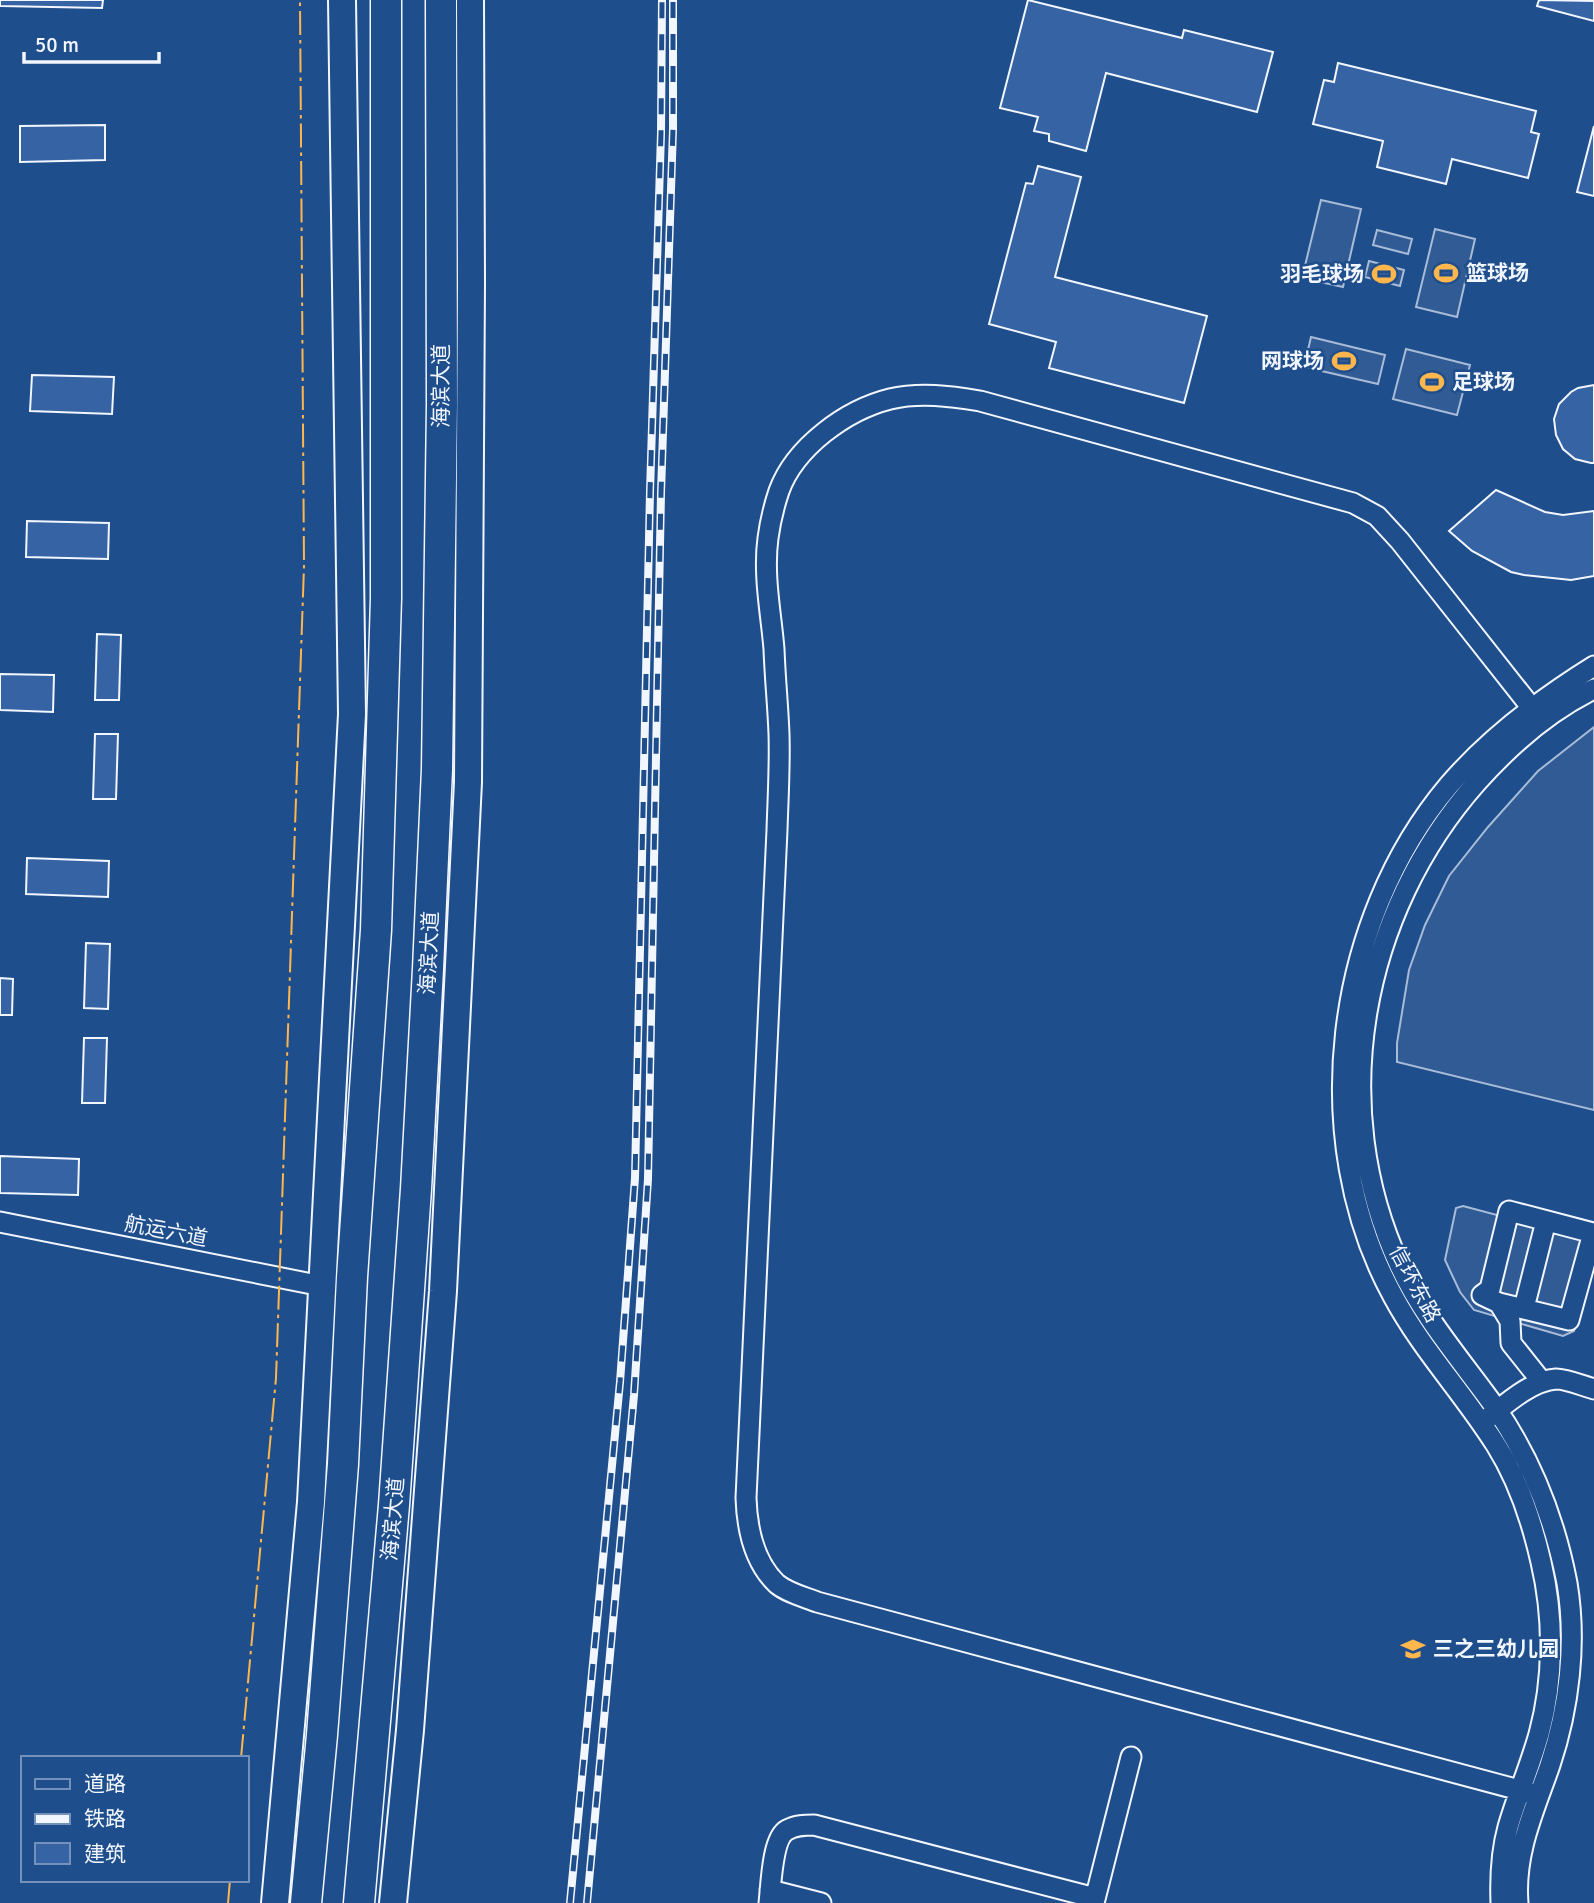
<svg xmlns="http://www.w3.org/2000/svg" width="1594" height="1903" font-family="Signika,'Noto Sans SC',sans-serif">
<rect width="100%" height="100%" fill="#1f4e8c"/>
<path fill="#305b95" stroke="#a8bbd7" stroke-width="2" d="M 1321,200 L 1361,209 L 1343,287 L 1302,278 Z
M 1435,229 L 1475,239 L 1457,317 L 1416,307 Z
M 1377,230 L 1412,239 L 1408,254 L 1373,245 Z
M 1369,261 L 1404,270 L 1400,286 L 1365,277 Z
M 1311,337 L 1385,355 L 1378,384 L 1304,367 Z
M 1406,349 L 1470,365 L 1457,415 L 1393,399 Z
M 1594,727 L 1594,1110 L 1397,1062 L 1397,1043 L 1409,970 L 1425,925 L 1449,876 L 1488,827 L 1538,771 Z
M 1463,1206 L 1594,1241 L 1594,1265 L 1574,1331 L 1563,1336 L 1474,1310 L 1460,1292 L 1445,1260 L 1456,1208 Z"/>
<path fill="#3563a3" stroke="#f2f6ff" stroke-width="2" d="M 0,0 L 103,0 L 102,8 L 0,6 Z
M 1028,0 L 1182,38 L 1184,30 L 1273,52 L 1257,112 L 1106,73 L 1086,151 L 1049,141 L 1049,134 L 1034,131 L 1038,117 L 1000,108 Z
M 1539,0 L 1594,1 L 1594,21 L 1537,6 Z
M 1338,63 L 1536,111 L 1531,132 L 1539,134 L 1528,178 L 1452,159 L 1446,184 L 1377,167 L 1383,141 L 1313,124 L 1324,80 L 1334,82 Z
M 105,125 L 105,160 L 20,162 L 20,126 Z
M 1594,126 L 1594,196 L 1577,192 Z
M 1038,166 L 1081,177 L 1055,277 L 1207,316 L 1184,403 L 1049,368 L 1056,342 L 989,324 L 1026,183 L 1033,184 Z
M 32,375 L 114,377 L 112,414 L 30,411 Z
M 1594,385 L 1594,463 L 1591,463 L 1575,459 L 1563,449 L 1556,435 L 1554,419 L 1559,404 L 1571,392 L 1578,388 Z
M 1496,490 L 1545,512 L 1563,515 L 1594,511 L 1594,576 L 1571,580 L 1524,575 L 1511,572 L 1472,551 L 1449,531 Z
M 27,521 L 109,523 L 108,559 L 26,557 Z
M 97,634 L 121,635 L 119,700 L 95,700 Z
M 0,674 L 54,675 L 53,712 L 0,710 Z
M 95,734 L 118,734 L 116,799 L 93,799 Z
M 27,858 L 109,861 L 108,897 L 26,894 Z
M 86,943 L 110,944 L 108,1009 L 84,1008 Z
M 0,978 L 13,979 L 12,1015 L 0,1015 Z
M 84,1038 L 107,1038 L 105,1103 L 82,1103 Z
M 0,1156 L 79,1159 L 78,1195 L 0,1193 Z"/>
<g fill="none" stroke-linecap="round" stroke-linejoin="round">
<g stroke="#f2f6ff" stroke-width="23">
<path id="minor" d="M 0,1222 L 322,1286
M 1593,1233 L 1569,1320 L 1499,1303 L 1482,1295 L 1490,1289 L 1509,1211 L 1593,1233 L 1594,1233
M 1499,1303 L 1510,1321 L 1511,1343 L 1542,1382
M 1524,1308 L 1546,1221
M 1488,1418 C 1507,1403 1531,1381 1556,1379 C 1567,1379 1583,1386 1594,1389
M 1538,1795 L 817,1602 C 804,1597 788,1593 777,1584 C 754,1562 747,1528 746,1498 L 777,830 C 778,798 780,766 779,734 C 778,706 775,678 774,649 C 771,613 763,575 768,538 C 770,523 774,506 779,491 C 795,447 846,410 890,399 C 920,392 950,396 980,401 L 1353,503 L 1377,516 L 1400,541 L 1542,721
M 770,1890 L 821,1903
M 769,1903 C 771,1886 772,1838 787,1830 C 796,1825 805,1825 814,1825 L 1095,1898
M 1094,1903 L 1131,1757
M 1501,1903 C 1500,1877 1501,1852 1508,1827 C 1517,1796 1530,1766 1539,1734 C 1554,1679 1554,1617 1541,1562 C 1532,1522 1518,1480 1496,1445 C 1464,1394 1422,1350 1393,1296 C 1307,1139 1334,921 1449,785 C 1490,737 1541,699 1594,666
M 1518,1903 C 1514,1853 1534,1811 1550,1765 C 1569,1708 1577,1643 1567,1583 C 1555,1521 1531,1459 1495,1407 C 1462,1361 1424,1318 1400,1266 C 1325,1105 1361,913 1477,782 C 1510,745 1549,711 1594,689"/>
</g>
<g stroke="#f2f6ff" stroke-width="30">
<path id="major" d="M 275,1903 L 311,1502 L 352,714 L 342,0
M 393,1903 L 410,1730 L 443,1291 L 468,782 L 471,283 L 470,0"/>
</g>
<g stroke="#f2f6ff" stroke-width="33">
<path id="highway" d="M 306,1903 L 322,1735 L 343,1464 L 352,1277 L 376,930 L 386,598 L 386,0
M 359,1903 L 394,1505 L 416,1189 L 428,969 L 437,769 L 442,405 L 441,0"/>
</g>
<use href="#minor" stroke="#1f4e8c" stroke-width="19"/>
<use href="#major" stroke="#1f4e8c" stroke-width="26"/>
<use href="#highway" stroke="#1f4e8c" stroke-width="30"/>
<g stroke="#f2f6ff" stroke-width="8">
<path id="rail" d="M 570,1903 L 620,1382 L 635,1178 L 650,492 L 661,133 L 662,0
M 587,1903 L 634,1395 L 648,1179 L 661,493 L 673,129 L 673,0"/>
</g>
<use href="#rail" stroke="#1f4e8c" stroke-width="5" stroke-dasharray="16" stroke-linecap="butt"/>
<path stroke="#ffb74d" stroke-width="2" stroke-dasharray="24 5 3.5 5" stroke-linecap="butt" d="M 241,1758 L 276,1378 L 304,566 L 300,0
M 228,1903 L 230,1880"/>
</g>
<defs>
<g id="stadium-bare" transform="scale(1.89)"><path d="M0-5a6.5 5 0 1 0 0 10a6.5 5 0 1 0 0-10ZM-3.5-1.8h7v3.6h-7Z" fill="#ffb74d" stroke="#1f4e8c" stroke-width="2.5" paint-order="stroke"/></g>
<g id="school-bare" transform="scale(1.89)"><path d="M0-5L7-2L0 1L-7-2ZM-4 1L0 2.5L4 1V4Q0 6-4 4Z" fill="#ffb74d" stroke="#1f4e8c" stroke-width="2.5" paint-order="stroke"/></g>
</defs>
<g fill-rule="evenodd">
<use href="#stadium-bare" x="1446" y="273"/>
<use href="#stadium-bare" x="1384" y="274"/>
<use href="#stadium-bare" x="1344" y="361"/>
<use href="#stadium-bare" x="1432" y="382"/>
<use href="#school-bare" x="1413" y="1649"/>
</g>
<g text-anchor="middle" stroke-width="5" stroke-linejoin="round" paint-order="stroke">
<g font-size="21" font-weight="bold" fill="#f2f6ff" stroke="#1f4e8c" text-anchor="start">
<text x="1466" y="280">篮球场</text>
<text x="1364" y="281" text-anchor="end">羽毛球场</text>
<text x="1324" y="368" text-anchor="end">网球场</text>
<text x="1452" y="389">足球场</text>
<text x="1433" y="1656">三之三幼儿园</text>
</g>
<g font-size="21" fill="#f2f6ff" stroke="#1f4e8c">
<text transform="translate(441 386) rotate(-90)" y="7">海滨大道</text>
<text transform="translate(429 953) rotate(-87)" y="7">海滨大道</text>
<text transform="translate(166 1231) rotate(11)" y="7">航运六道</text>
<text transform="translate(1415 1284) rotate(62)" y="7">信环东路</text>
<text transform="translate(393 1519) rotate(-85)" y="7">海滨大道</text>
</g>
</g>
<rect x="21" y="1756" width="228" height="126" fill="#1f4e8c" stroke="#7391ba" stroke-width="2"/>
<rect x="35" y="1779" width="35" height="10" fill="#1f4e8c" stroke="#7391ba" stroke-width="2"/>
<text x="84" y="1791" font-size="21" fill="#f2f6ff">道路</text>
<rect x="35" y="1814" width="35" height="10" fill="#f2f6ff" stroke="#7391ba" stroke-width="2"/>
<text x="84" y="1826" font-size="21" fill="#f2f6ff">铁路</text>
<rect x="35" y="1843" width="35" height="21" fill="#3563a3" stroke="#7391ba" stroke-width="2"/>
<text x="84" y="1861" font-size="21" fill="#f2f6ff">建筑</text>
<path d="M24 52v10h135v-10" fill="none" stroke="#f2f6ff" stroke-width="3.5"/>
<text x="35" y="52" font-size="21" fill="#f2f6ff" stroke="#1f4e8c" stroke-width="5" paint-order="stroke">50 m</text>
</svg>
